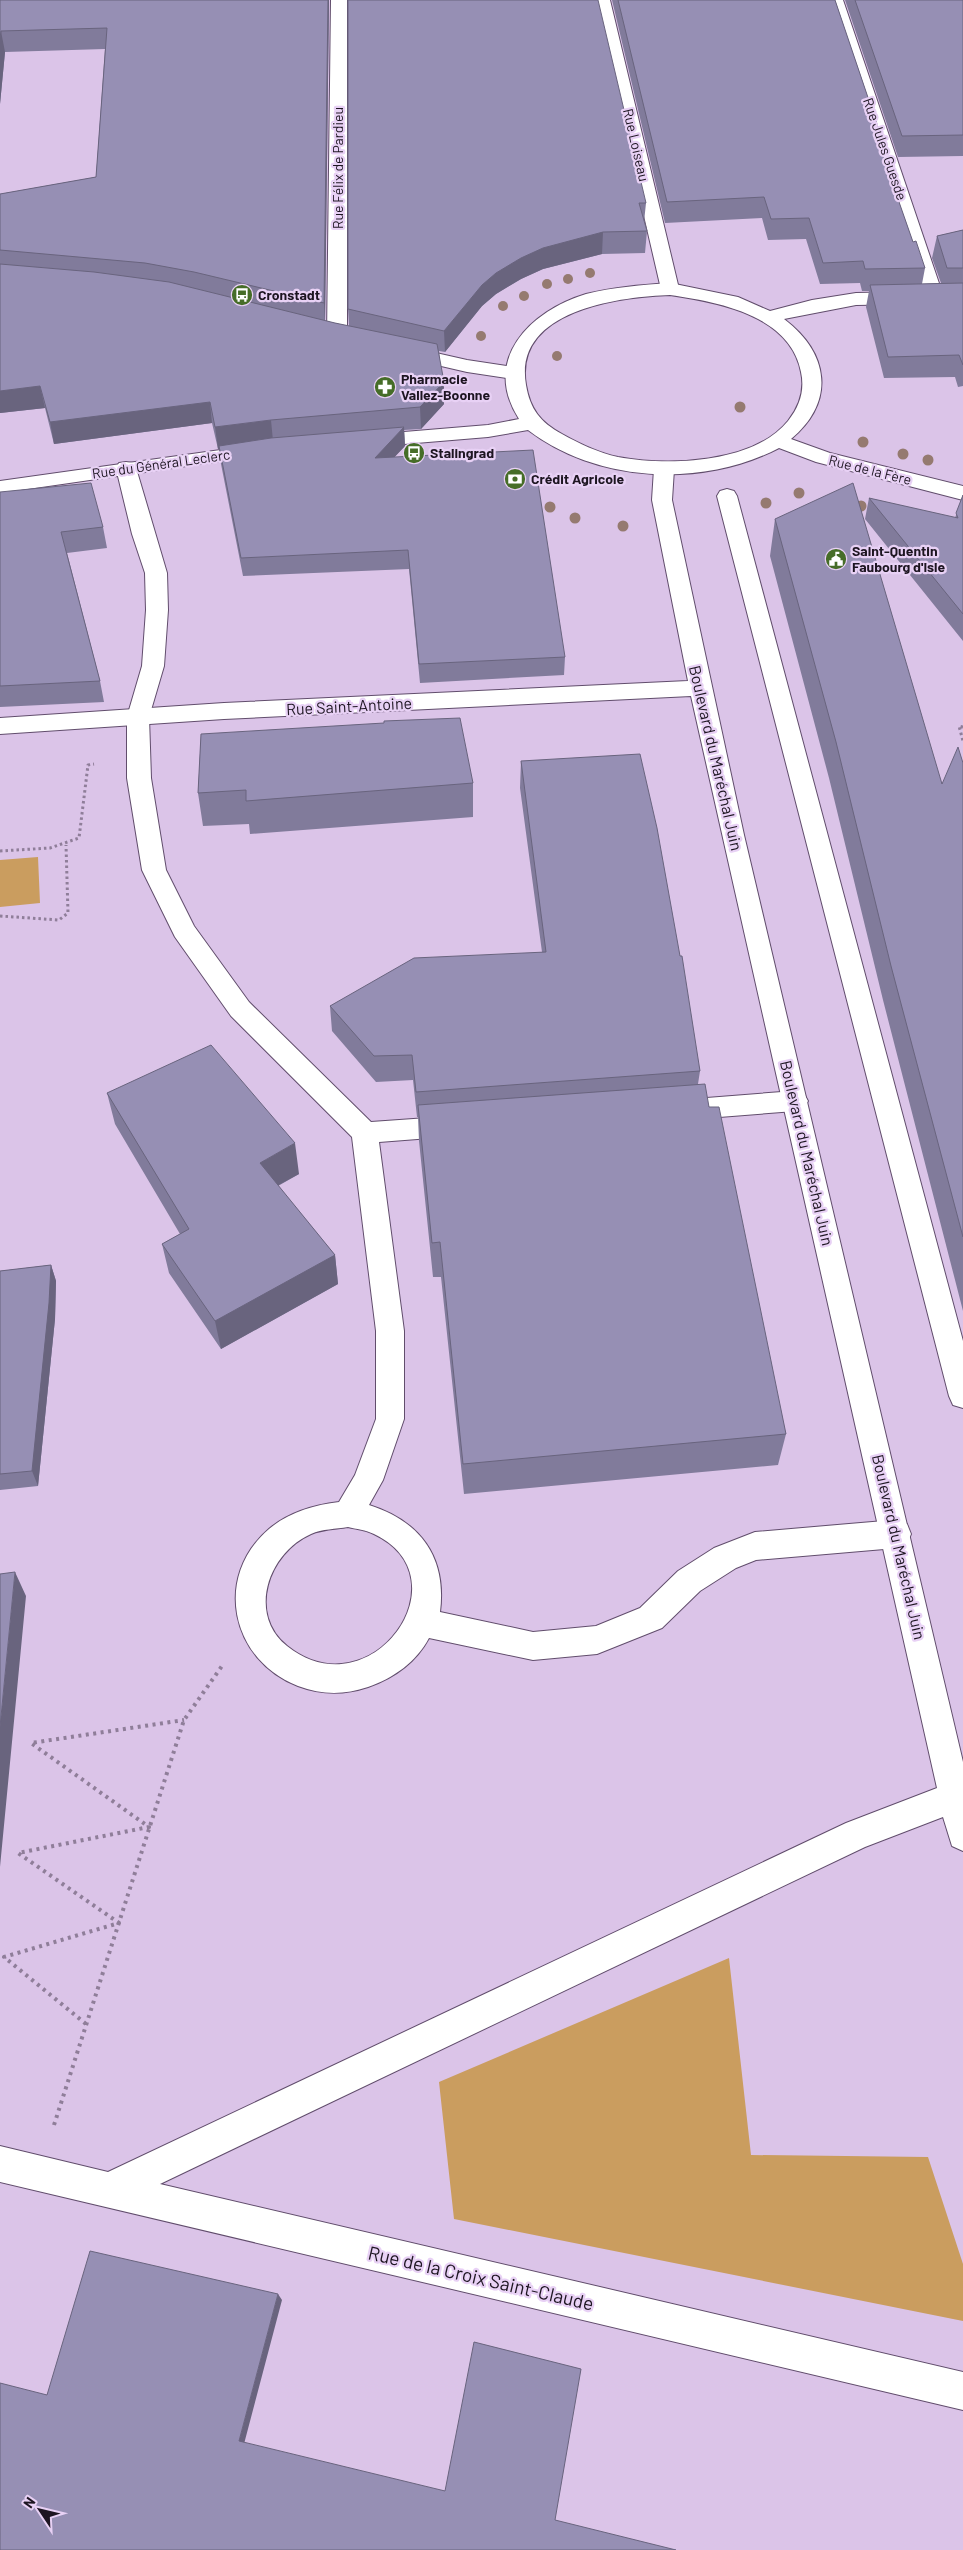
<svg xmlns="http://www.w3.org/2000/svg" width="963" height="2550" font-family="Barlow,sans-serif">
<rect width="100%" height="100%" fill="#dbc4e8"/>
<path fill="#ca9d5f" d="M 38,857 L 40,903 L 0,907 L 0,860 Z
M 729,1958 L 751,2155 L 928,2157 L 963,2264 L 963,2321 L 454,2219 L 439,2082 Z"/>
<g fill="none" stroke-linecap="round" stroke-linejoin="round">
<g stroke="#614d6c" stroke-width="2">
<path id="pedestrian" d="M 126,462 L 133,463 L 136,468 L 167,573 L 168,610 L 164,666 L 149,717 L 151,778 L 166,870 L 194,926 L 249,1002 L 371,1122 L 456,1116 L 465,1119 L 469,1126 L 465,1133 L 456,1136 L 379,1142 L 404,1331 L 404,1419 L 383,1480 L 369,1505 C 420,1521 447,1557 440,1612 L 533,1632 L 596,1626 L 640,1608 L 678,1571 L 714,1548 L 755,1532 L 896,1520 L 907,1524 L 911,1534 L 907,1544 L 896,1548 L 756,1560 L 736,1568 L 700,1591 L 662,1628 L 597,1654 L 533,1660 L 429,1638 C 416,1662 394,1678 368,1687 C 344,1695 322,1695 298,1686 C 231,1660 213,1577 269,1529 C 289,1512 314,1505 339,1502 L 355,1475 L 376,1419 L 376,1331 L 352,1137 L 231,1016 L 175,937 L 142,870 L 127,778 L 127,717 L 142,666 L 146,610 L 145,573 L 132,534 L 116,468 L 119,463 ZM 348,1527 C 356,1529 366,1530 374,1534 C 467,1578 371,1713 287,1646 C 247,1614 268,1553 311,1534 C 322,1529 336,1529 348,1527 Z
M 727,489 L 734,491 L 737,496 L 963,1341 L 963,1408 L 953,1405 L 949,1396 L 717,496 L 720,491 Z
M 795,1091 L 804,1094 L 808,1101 L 804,1108 L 795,1111 L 681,1120 L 672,1117 L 668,1110 L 672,1103 L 681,1100 Z"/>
</g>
<g stroke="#614d6c" stroke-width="2">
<path id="minor" d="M 331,0 L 347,0 L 347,337 L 344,341 L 330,341 L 327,337 Z
M 594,0 L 610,0 L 679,289 L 677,293 L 663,293 L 661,289 Z
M 827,0 L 843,0 L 944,298 L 942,302 L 928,302 L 926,298 Z
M 405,346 L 467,360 L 514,367 L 521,369 L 524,373 L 521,377 L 514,379 L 467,372 L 398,356 L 395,352 L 398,348 Z
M 664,463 L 671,464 L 674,469 L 672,500 L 744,835 L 963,1762 L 963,1851 L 952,1846 L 943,1817 L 865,1847 L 160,2184 L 963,2372 L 963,2410 L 0,2182 L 0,2146 L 108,2172 L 846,1823 L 937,1788 L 691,696 L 224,719 L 0,734 L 0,718 L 224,703 L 688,681 L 652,500 L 654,469 L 657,464 Z"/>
</g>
<g stroke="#614d6c" stroke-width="2">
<path id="secondary" d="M 670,283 L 738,297 L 770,311 L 812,300 L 856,293 L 963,291 L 963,303 L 856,305 L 784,319 C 829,353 836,401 791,439 L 830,453 L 963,486 L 963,500 L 816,462 L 779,448 C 702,488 598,483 528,430 L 488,437 L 368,447 L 361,445 L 358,441 L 361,437 L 368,435 L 488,425 L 519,419 C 481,360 530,311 586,294 C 614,287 642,285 670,283 ZM 670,295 C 718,302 790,315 801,372 C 805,390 800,406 788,421 C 753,464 668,466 618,457 C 599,453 578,443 562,434 C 540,422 530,409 526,385 C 513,310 619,297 670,295 Z
M 256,445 L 263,447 L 266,451 L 263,455 L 0,493 L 0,481 Z"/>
</g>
<path stroke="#8f7e99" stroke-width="3" stroke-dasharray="2.5 3" stroke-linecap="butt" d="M 963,727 L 959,726 L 963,741
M 0,851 L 50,848 L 79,838 L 88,765 L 94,764
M 0,916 L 59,920 L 68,913 L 66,845"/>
<path stroke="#8f7e99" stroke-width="4" stroke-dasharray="3 4.5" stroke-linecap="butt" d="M 86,2024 L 4,1957 L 119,1923 L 18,1853 L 149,1827 L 31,1743 L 184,1720
M 54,2125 L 184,1720 L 222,1666"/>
<use href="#pedestrian" fill="#fff" fill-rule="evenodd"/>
<use href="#minor" fill="#fff" fill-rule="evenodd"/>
<use href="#secondary" fill="#fff" fill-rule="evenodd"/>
</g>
<g fill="#957a70">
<circle cx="590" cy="273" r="5"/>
<circle cx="568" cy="279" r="5"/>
<circle cx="547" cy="284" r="5"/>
<circle cx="524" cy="296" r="5"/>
<circle cx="503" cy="306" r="5"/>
<circle cx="481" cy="336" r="5"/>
<circle cx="557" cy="356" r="5"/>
<circle cx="740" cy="407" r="5.5"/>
<circle cx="863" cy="442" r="5.5"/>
<circle cx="903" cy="454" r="5.5"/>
<circle cx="928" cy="460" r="5.5"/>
<circle cx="799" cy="493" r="5.5"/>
<circle cx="766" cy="503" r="5.5"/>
<circle cx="861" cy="506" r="5.5"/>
<circle cx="550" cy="507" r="5.5"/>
<circle cx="575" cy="518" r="5.5"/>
<circle cx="623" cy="526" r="5.5"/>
</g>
<path fill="#817b9b" d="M 0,0 L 329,0 L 325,321 L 349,326 L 348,309 L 348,0 L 646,203 L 644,222 L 647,231 L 645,253 L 602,254 L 543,269 L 521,279 L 496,294 L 482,306 L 445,352 L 439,351 L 444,404 L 421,429 L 404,430 L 405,446 L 394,457 L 565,657 L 564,675 L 420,683 L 409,569 L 243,576 L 221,464 L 219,449 L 218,449 L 212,423 L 54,444 L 45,408 L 0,413 L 0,194 L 96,177 L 105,49 L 5,52 L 0,104 Z
M 612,0 L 835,0 L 881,136 L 879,146 L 913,242 L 925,268 L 922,284 L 941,283 L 932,258 L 937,236 L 963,230 L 963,386 L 958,387 L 955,377 L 884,378 L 866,307 L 869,291 L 862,291 L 860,283 L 820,284 L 806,239 L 768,240 L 762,218 L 665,223 Z
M 845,0 L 963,0 L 963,156 L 898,157 Z
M 0,492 L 103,527 L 107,548 L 67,553 L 100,681 L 104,702 L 0,707 Z
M 963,495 L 963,641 L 865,519 L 869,498 L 955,518 Z
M 775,519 L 942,784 L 963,763 L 963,1311 L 883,1000 L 829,778 L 770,556 Z
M 201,734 L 473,783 L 473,817 L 250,834 L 249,824 L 203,826 L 198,793 Z
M 521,761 L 700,1071 L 698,1084 L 709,1107 L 786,1434 L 778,1465 L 464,1494 L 441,1277 L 433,1277 L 419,1141 L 418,1117 L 417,1117 L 413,1080 L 376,1082 L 332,1031 L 330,1006 L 542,952 L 520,788 Z
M 107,1093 L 299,1174 L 278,1186 L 335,1255 L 338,1284 L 221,1349 L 169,1273 L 162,1244 L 180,1234 L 115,1124 Z
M 51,1265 L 56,1281 L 55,1319 L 38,1486 L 0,1490 L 0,1271 Z"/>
<path fill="#69647e" d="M 328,0 L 329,0 L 325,325 L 324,303 Z
M 1,31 L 5,52 L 0,104 L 0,38 Z
M 603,232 L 602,254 L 543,269 L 521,279 L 496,294 L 482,306 L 445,352 L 444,331 L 482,285 L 496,273 L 521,258 L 543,248 Z
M 444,382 L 444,404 L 421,429 L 420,407 Z
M 40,386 L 45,408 L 0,413 L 0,391 Z
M 210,402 L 212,423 L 54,444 L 50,422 Z
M 271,420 L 273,441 L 218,449 L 215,427 Z
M 404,427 L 405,446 L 376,477 L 375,458 Z
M 295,1143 L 299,1174 L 264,1193 L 260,1163 Z
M 335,1255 L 338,1284 L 221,1349 L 215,1321 Z
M 51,1265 L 56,1281 L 55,1319 L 38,1486 L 32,1471 Z
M 15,1572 L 26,1596 L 0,1867 L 0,1727 Z
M 278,2294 L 282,2300 L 244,2444 L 239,2441 Z"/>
<path fill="#968fb4" stroke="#69647e" d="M 0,0 L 328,0 L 324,303 L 194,272 L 145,263 L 0,250 L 0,194 L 96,177 L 107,28 L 1,31 L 0,38 Z
M 348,0 L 598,0 L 646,203 L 639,203 L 647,231 L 603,232 L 543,248 L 521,258 L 496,273 L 482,285 L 444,331 L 348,309 Z
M 618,0 L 835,0 L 881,136 L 876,136 L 913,242 L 916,241 L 925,268 L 865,269 L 863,261 L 823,263 L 809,218 L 771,219 L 764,197 L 667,202 Z
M 855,0 L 963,0 L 963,135 L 902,136 Z
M 963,230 L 963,268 L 947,268 L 937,236 Z
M 0,264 L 94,272 L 169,282 L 335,323 L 437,344 L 444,382 L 420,407 L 271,420 L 215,427 L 210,402 L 50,422 L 40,386 L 0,391 Z
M 963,283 L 963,365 L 959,355 L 888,357 L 870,285 Z
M 404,427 L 375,458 L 533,450 L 565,657 L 419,664 L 408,550 L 241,558 L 219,446 L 271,438 Z
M 91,483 L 103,527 L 61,532 L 100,681 L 0,686 L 0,492 Z
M 853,483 L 942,784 L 958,747 L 963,763 L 963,1237 L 891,966 L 836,742 L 775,519 Z
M 963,495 L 963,614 L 869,498 L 958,518 L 956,513 Z
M 460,718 L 473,783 L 246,801 L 246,790 L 198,793 L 201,734 L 384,723 L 384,721 Z
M 640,754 L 657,828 L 680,956 L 682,956 L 700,1071 L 416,1092 L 412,1055 L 374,1056 L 330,1006 L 414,958 L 546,952 L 521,761 Z
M 211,1045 L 295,1143 L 260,1163 L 335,1255 L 215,1321 L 162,1244 L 189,1229 L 107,1093 Z
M 705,1084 L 709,1107 L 719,1107 L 786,1434 L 463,1464 L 440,1242 L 432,1243 L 418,1105 Z
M 51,1265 L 49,1303 L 32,1471 L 0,1474 L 0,1271 Z
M 15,1572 L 0,1727 L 0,1574 Z
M 90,2251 L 278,2294 L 239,2441 L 445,2491 L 474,2342 L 581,2369 L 555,2520 L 676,2550 L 0,2550 L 0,2383 L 47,2395 Z"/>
<defs>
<g id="bus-disc" transform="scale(1.125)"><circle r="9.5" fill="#466d28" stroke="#e8d1f5"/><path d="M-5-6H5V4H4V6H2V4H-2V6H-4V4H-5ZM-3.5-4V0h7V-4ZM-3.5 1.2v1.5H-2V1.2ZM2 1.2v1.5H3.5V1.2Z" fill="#fff"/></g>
<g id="pharmacy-disc" transform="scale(1.125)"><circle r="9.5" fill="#466d28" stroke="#e8d1f5"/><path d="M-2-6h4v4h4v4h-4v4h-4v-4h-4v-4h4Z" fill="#fff"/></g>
<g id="bank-disc" transform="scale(1.125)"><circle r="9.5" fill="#466d28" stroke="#e8d1f5"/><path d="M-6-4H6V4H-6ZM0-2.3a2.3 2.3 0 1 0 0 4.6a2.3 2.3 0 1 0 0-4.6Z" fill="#fff"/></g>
<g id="civic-disc" transform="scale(1.125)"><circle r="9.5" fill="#466d28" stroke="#e8d1f5"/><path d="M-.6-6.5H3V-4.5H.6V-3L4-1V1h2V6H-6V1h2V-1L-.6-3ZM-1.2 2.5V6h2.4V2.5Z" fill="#fff"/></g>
</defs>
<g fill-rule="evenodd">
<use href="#bus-disc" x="242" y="295"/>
<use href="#pharmacy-disc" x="385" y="387"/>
<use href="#bus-disc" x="414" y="453"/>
<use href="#bank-disc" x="515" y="479"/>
<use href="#civic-disc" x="836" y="559"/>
</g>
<g text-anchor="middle" stroke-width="4.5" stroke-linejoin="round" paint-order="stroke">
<g font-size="14" fill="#1d1521" stroke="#e8d1f5">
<text transform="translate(636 145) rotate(77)" y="5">Rue Loiseau</text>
<text transform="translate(885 149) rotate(71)" y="5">Rue Jules Guesde</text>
<text transform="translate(338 168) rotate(-90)" y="5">Rue Félix de Pardieu</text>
<text transform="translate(161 464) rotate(-8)" y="5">Rue du Général Leclerc</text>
<text transform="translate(870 470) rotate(14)" y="5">Rue de la Fère</text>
</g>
<g font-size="14" font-weight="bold" fill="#1d1521" stroke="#e8d1f5" text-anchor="start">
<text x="258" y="300">Cronstadt</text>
<text x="401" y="384">Pharmacie<tspan x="401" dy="16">Vallez-Boonne</tspan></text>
<text x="430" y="458">Stalingrad</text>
<text x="531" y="484">Crédit Agricole</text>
<text x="852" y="556">Saint-Quentin<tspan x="852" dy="16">Faubourg d'Isle</tspan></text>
</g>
<g font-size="16" fill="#1d1521" stroke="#e8d1f5">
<text transform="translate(349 706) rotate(-3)" y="6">Rue Saint-Antoine</text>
<text transform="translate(716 758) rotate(77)" y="6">Boulevard du Maréchal Juin</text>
<text transform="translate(807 1153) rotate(77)" y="6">Boulevard du Maréchal Juin</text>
<text transform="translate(899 1547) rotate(77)" y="6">Boulevard du Maréchal Juin</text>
</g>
<g font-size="19" fill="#1d1521" stroke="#e8d1f5">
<text transform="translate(481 2278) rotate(13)" y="7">Rue de la Croix Saint-Claude</text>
</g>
</g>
<g transform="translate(40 2510) rotate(305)" stroke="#e8d1f5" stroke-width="4" paint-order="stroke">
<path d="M0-4L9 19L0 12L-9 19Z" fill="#1d1521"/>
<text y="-8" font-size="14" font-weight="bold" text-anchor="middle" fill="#1d1521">N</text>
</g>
</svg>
